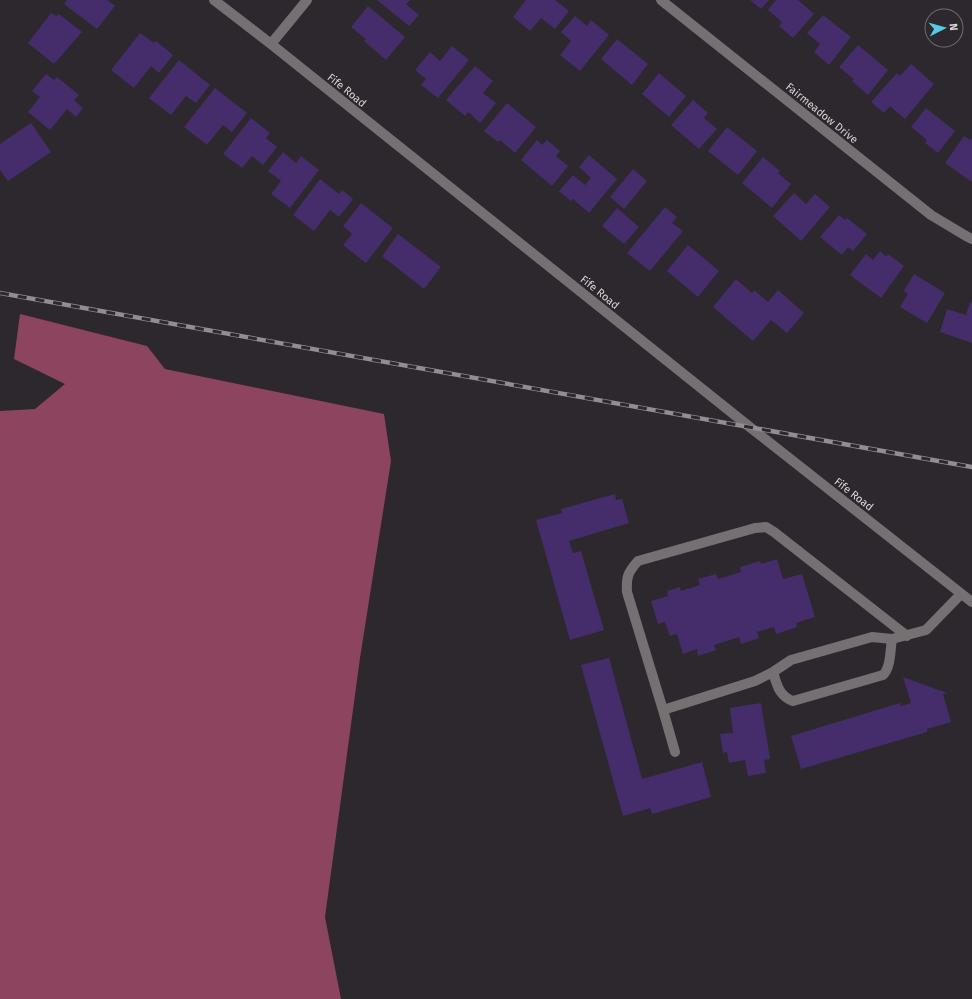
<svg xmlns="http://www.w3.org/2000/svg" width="972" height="999" font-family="'Fira Sans',sans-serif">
<rect width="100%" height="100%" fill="#2c282d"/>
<path fill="#8d445e" d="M 20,314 L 147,346 L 165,369 L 384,414 L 391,461 L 360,658 L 325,917 L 341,999 L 0,999 L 0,411 L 35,409 L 65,384 L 14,359 Z"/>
<path fill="#442d6a" d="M 67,0 L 107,0 L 115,6 L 97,29 L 64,4 Z
M 377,0 L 410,0 L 406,4 L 419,15 L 409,26 Z
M 526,0 L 555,0 L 569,11 L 555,29 L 541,18 L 530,31 L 513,17 Z
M 750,0 L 769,0 L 761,9 Z
M 776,0 L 798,0 L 814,14 L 793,38 L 779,26 L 782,22 L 768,10 Z
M 368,6 L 405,37 L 386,60 L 364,41 L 366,39 L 351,27 Z
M 51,13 L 57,16 L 59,14 L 82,32 L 54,64 L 28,43 Z
M 823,15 L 851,37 L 829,65 L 814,52 L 820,44 L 807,33 Z
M 575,16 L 587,26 L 591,20 L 609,35 L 580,71 L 560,55 L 571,41 L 561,32 Z
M 140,33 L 154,43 L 156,41 L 173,55 L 159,73 L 151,66 L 134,88 L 111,70 Z
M 617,39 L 648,64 L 632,85 L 601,59 Z
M 858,45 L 888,70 L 868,95 L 852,81 L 854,79 L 839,67 Z
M 452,46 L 469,60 L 438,98 L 421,85 L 426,79 L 415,70 L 430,52 L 440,61 Z
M 179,60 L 210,85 L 196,103 L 186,96 L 171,115 L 149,98 Z
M 911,64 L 934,84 L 905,119 L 890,106 L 884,113 L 871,102 L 897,73 L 900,76 Z
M 475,66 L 493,81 L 483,93 L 496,103 L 480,123 L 468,112 L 465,116 L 446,100 Z
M 659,73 L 686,96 L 669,117 L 642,94 Z
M 46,74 L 54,80 L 57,77 L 79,95 L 74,100 L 83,108 L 76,117 L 67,109 L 50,130 L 28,112 L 40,97 L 32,91 Z
M 215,88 L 247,113 L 232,132 L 223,125 L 207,145 L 184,127 Z
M 693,100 L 708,113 L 704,118 L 717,129 L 699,149 L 671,125 Z
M 507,103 L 536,127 L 515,153 L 500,140 L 498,142 L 484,131 Z
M 926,108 L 955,131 L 938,153 L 925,143 L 927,140 L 911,127 Z
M 251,118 L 270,133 L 266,138 L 277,147 L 263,165 L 252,156 L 242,168 L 223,154 Z
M 31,123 L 51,152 L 8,181 L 0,170 L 0,144 Z
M 727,127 L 757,151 L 738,175 L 708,151 Z
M 964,136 L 971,140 L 972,138 L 972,182 L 945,163 Z
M 537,140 L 542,145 L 547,140 L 560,151 L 556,156 L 568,166 L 552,186 L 521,160 Z
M 283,152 L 296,163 L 301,156 L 319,170 L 290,208 L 271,194 L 281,181 L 268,171 Z
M 589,155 L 617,179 L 589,213 L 573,199 L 571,201 L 559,191 L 573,175 L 585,185 L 591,178 L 579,167 Z
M 763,157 L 780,171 L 778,173 L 791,184 L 772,208 L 742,183 Z
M 633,169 L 647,181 L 624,209 L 610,197 Z
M 320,179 L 339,194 L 342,190 L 353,199 L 339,217 L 330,210 L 314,231 L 293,215 Z
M 794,193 L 806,204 L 815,194 L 830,207 L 801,241 L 773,216 Z
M 361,203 L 393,228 L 366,263 L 343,245 L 352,234 L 343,226 Z
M 665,207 L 677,217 L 672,223 L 683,231 L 650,271 L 627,253 Z
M 617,208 L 639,227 L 624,244 L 602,226 Z
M 839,215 L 845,220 L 847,218 L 867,234 L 853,251 L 848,247 L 842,255 L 820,237 Z
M 398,234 L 441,267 L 424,289 L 382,256 Z
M 688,245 L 719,271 L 698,297 L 667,271 Z
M 880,251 L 886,257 L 888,254 L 904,266 L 881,298 L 850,275 L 866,254 L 873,260 Z
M 914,274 L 945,293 L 927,323 L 900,307 L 908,294 L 904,291 Z
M 736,279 L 752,293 L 754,290 L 768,302 L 778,290 L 804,313 L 787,333 L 771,320 L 753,341 L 713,307 Z
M 970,302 L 972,303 L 972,343 L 940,332 L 947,309 L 966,315 Z
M 615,494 L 616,500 L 622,499 L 629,523 L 569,541 L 573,553 L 581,551 L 604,630 L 570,640 L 536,520 L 562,513 L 561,509 Z
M 777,559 L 783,579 L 802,574 L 815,617 L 796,623 L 797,627 L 776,634 L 774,627 L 757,632 L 759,638 L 741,644 L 739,637 L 714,645 L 716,650 L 698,656 L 697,649 L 683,654 L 677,634 L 670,636 L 665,622 L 658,624 L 651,601 L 668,596 L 667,591 L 680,587 L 681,591 L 700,585 L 698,579 L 716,574 L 718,579 L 741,572 L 740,567 L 760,561 L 761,564 Z
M 609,658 L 642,779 L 702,762 L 711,797 L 652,814 L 650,808 L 623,816 L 581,665 Z
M 903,677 L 947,693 L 943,694 L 951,722 L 927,729 L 927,732 L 801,769 L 791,736 L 900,703 L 901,706 L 911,703 Z
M 761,703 L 770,759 L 764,760 L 766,773 L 748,776 L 745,760 L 729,763 L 727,752 L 723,753 L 720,734 L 733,733 L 730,708 Z"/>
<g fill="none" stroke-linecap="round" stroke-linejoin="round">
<path stroke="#757173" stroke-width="10" d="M 214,0 L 271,44 L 751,428 L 972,602
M 661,0 L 931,215 L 966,236 L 972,239
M 271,44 L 307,0
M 907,636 L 774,532 L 766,527 L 755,528 L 638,561 C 628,572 626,577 627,592 L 663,710 L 755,681 L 773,672 L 791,660 L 872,637 L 892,639 L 926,630 L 961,594
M 773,672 C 777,685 779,696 793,701 L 883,675 C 891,667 890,651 892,639
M 663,710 L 675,752"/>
<g stroke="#918d92" stroke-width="4.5">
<path id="rail" d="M 0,293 L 972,467"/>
</g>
<use href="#rail" stroke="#2c282d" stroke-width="3" stroke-dasharray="9" stroke-linecap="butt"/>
</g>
<g text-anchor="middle" stroke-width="3" stroke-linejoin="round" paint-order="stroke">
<g font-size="11" fill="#d9d6da" stroke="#2c282d">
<text transform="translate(347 90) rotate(39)" y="4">Fife Road</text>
<text transform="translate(822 113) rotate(39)" y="4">Fairmeadow Drive</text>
<text transform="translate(600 292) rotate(39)" y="4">Fife Road</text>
<text transform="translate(854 494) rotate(38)" y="4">Fife Road</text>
</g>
</g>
<g transform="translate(944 28) rotate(84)"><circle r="19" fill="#2c282d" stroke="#716e72"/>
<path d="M0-3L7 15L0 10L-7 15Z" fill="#58c8e4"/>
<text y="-6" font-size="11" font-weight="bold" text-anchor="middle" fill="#d9d6da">N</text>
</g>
</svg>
